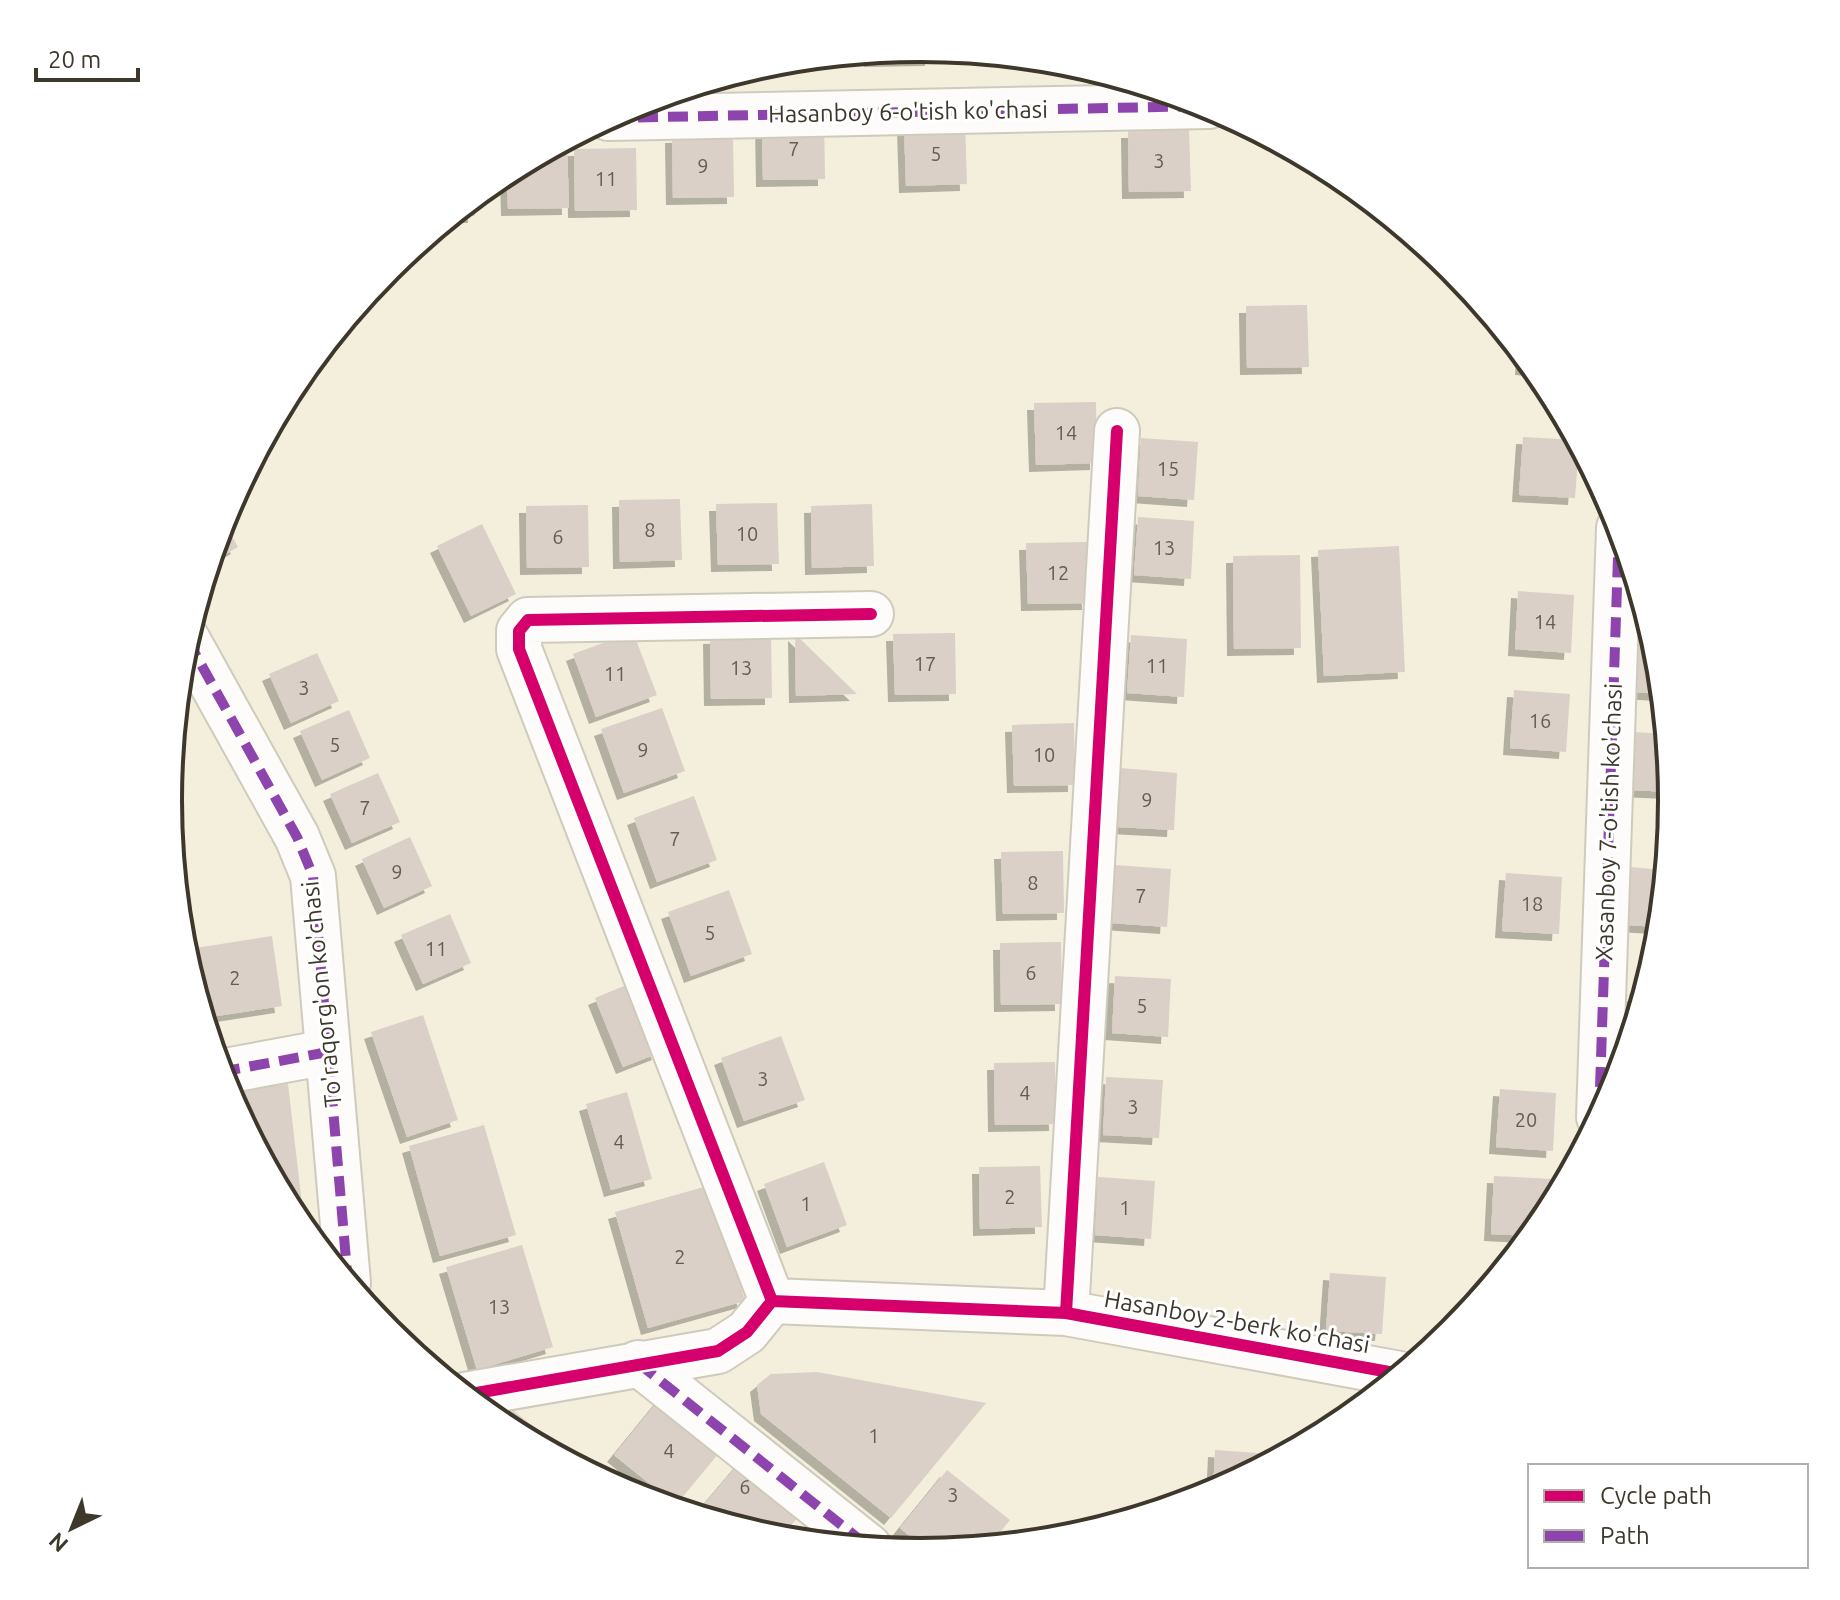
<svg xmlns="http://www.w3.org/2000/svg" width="1840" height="1600" font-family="Ubuntu,sans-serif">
<defs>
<filter id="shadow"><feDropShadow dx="-7" dy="7" stdDeviation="0" flood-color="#0004"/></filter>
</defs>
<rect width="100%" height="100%" fill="#f4eedc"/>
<path fill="#dad0c7" filter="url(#shadow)" d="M 920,48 L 932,49 L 932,59 L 871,60 L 870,53 Z
M 981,54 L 1009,57 L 1009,59 L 982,59 Z
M 824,117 L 825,179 L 763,180 L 762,118 Z
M 965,123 L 967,184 L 906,186 L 904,124 Z
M 1189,130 L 1191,191 L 1129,192 L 1128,131 Z
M 733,135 L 734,197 L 673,198 L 672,136 Z
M 555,146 L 567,146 L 569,208 L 508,209 L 507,172 Z
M 636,148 L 637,210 L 575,211 L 574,149 Z
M 474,198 L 475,216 L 451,216 L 461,208 Z
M 1307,305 L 1309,367 L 1247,368 L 1246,306 Z
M 1523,355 L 1531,365 L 1535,369 L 1522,368 Z
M 1096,402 L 1097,463 L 1036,465 L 1034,403 Z
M 1523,437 L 1576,440 L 1579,445 L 1575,498 L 1519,495 Z
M 1141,438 L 1198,442 L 1194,500 L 1138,496 Z
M 680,499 L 682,560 L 620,562 L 619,500 Z
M 777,503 L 779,564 L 718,565 L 716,504 Z
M 872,504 L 874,566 L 812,568 L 811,506 Z
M 588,505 L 589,567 L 527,568 L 526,506 Z
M 1138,517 L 1194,521 L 1191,579 L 1134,575 Z
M 223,521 L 238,547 L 210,563 L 220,530 Z
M 482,524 L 516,594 L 471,616 L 437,546 Z
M 1088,542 L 1089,603 L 1028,604 L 1026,543 Z
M 1399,546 L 1405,672 L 1324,676 L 1318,550 Z
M 1300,555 L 1301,648 L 1234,649 L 1233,556 Z
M 1518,591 L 1574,595 L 1571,653 L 1515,649 Z
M 633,632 L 657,695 L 596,717 L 573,654 Z
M 955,633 L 956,694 L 895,695 L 893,634 Z
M 795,634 L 857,694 L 796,696 Z
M 1131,635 L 1187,639 L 1184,697 L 1127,693 Z
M 1635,635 L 1652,636 L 1658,654 L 1662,694 L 1631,692 Z
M 771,636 L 772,698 L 711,699 L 710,637 Z
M 317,653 L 339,701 L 291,723 L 269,674 Z
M 1514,690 L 1570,694 L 1566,752 L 1510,748 Z
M 662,708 L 685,771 L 624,793 L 601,729 Z
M 349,710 L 370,758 L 322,780 L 300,731 Z
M 1074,723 L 1075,785 L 1014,786 L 1012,725 Z
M 1633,732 L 1665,734 L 1671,792 L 1629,790 Z
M 1121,768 L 1177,773 L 1174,830 L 1117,827 Z
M 378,773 L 400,822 L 352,843 L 330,794 Z
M 694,796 L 717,860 L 657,882 L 634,818 Z
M 410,837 L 432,886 L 384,908 L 362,859 Z
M 1063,851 L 1064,913 L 1003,914 L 1001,852 Z
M 1115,865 L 1171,869 L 1167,927 L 1111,923 Z
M 1629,867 L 1665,870 L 1659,927 L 1626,925 Z
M 1506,873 L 1562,877 L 1559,934 L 1502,931 Z
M 729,890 L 752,954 L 691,976 L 668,912 Z
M 450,914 L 471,963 L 423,984 L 401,935 Z
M 272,936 L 282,1006 L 204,1018 L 183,950 Z
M 1061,942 L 1062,1004 L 1001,1005 L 1000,943 Z
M 1115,976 L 1171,979 L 1168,1037 L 1112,1033 Z
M 631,983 L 659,1053 L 623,1067 L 595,998 Z
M 1629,994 L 1643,995 L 1627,1047 L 1626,1047 Z
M 423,1015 L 458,1120 L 407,1137 L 371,1032 Z
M 781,1036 L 805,1100 L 744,1121 L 721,1058 Z
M 1055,1062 L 1056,1124 L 995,1125 L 994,1063 Z
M 1106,1077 L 1163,1080 L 1159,1138 L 1103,1135 Z
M 288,1084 L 305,1230 L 294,1217 L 227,1090 Z
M 1500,1089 L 1556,1093 L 1553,1151 L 1496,1147 Z
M 627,1092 L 652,1179 L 611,1190 L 586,1104 Z
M 484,1125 L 516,1235 L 440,1256 L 409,1146 Z
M 824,1162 L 847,1225 L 787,1247 L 764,1184 Z
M 1040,1166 L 1042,1227 L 980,1229 L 979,1167 Z
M 1494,1176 L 1551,1179 L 1549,1211 L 1530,1236 L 1491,1234 Z
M 1098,1177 L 1155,1181 L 1151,1239 L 1095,1235 Z
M 711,1185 L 745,1301 L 648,1328 L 615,1212 Z
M 522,1245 L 553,1347 L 477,1370 L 446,1267 Z
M 1330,1273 L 1386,1277 L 1382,1334 L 1326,1331 Z
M 817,1372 L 986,1403 L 891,1518 L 761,1414 L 757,1385 L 771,1374 Z
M 662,1396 L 724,1447 L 676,1505 L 614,1455 Z
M 497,1397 L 559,1448 L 555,1453 L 502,1425 L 485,1411 Z
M 1215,1450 L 1271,1454 L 1271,1461 L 1213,1492 Z
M 740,1462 L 802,1512 L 781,1538 L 696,1514 Z
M 947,1470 L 1010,1520 L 990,1545 L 928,1551 L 900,1528 Z"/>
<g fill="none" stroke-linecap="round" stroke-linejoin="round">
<g stroke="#cfcbbc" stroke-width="48">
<path id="minor" d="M 608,118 L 1209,106
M 187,639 L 297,837 L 313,876 L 348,1283
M 220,1072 L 328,1052
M 1599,1117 L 1619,528
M 772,1301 L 519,649 L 519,631 L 528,620 L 871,614
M 1066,1313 L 1117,431
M 638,1363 L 869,1547
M 465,1395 L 718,1351 L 747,1332 L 772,1301 L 1066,1313 L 1400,1374"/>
</g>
<use href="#minor" stroke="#fdfcfa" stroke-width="44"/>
<path stroke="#8e44ad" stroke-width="10" stroke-dasharray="20 10" stroke-linecap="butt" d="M 608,118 L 1209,106
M 187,639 L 297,837 L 313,876 L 348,1283
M 220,1072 L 328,1052
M 1599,1117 L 1619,528
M 638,1363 L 869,1547"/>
<g stroke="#fff" stroke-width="17">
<path id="cycleway" d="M 772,1301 L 519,649 L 519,631 L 528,620 L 871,614
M 1066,1313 L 1117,431
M 465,1395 L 718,1351 L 747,1332 L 772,1301 L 1066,1313 L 1400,1374"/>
</g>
<use href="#cycleway" stroke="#d6006c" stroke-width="12"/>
</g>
<g text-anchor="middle" stroke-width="6" stroke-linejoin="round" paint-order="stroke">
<g font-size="20" fill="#645e52">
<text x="794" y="156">7</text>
<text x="936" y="161">5</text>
<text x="1159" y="168">3</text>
<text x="703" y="173">9</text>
<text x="606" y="186">11</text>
<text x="1066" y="440">14</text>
<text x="1168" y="476">15</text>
<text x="650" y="537">8</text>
<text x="747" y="541">10</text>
<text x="558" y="544">6</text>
<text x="1164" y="555">13</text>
<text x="1058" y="580">12</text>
<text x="1545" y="629">14</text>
<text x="925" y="671">17</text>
<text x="1157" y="673">11</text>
<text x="741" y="675">13</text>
<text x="615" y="681">11</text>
<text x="304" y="695">3</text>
<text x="1540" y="728">16</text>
<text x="335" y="752">5</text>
<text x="643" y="757">9</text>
<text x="1044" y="762">10</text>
<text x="1147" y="807">9</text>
<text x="365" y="815">7</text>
<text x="675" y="846">7</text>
<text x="397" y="879">9</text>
<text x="1033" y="890">8</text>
<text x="1141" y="903">7</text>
<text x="1532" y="911">18</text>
<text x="710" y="940">5</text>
<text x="436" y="956">11</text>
<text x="1031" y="980">6</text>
<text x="235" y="985">2</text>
<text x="1142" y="1013">5</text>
<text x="763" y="1086">3</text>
<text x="1025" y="1100">4</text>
<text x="1133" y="1114">3</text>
<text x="1526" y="1127">20</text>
<text x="619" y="1149">4</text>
<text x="1010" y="1204">2</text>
<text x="806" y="1211">1</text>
<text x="1125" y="1215">1</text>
<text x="680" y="1264">2</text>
<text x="499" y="1314">13</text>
<text x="874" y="1443">1</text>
<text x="669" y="1458">4</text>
<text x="745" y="1494">6</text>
<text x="953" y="1502">3</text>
</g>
<g font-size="24" fill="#3d382b" stroke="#fff">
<text transform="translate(908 112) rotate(-1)" y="8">Hasanboy 6-o'tish ko'chasi</text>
<text transform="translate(1609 822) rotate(-88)" y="8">Xasanboy 7-o'tish ko'chasi</text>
<text transform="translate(322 994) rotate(-96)" y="8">To'raqorg'on ko'chasi</text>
<text transform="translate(1237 1322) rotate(10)" y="8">Hasanboy 2-berk ko'chasi</text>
</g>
</g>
<path d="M0 0H1840V1600H0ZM182 800a738 738 0 1 1 1476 0a738 738 0 1 1-1476 0Z" fill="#fff" fill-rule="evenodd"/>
<path fill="none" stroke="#3d382b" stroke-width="4" d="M182 800a738 738 0 1 1 1476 0a738 738 0 1 1-1476 0Z"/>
<rect x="1528" y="1464" width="280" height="104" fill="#ffffff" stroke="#b1afaa" stroke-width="2"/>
<rect x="1544" y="1490" width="40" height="12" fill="#d6006c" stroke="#b1afaa" stroke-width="2"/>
<text x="1600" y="1504" font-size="24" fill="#3d382b">Cycle path</text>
<rect x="1544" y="1530" width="40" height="12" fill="#8e44ad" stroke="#b1afaa" stroke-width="2"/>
<text x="1600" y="1544" font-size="24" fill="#3d382b">Path</text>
<g transform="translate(72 1528) rotate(223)" stroke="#ffffff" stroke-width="6" paint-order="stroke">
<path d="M0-6L14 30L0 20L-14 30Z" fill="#3d382b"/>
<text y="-12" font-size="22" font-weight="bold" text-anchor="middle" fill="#3d382b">N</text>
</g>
<path d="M36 68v12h102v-12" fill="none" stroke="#3d382b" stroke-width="4"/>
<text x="48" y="68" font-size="24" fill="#3d382b" stroke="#ffffff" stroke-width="6" paint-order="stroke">20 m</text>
</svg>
